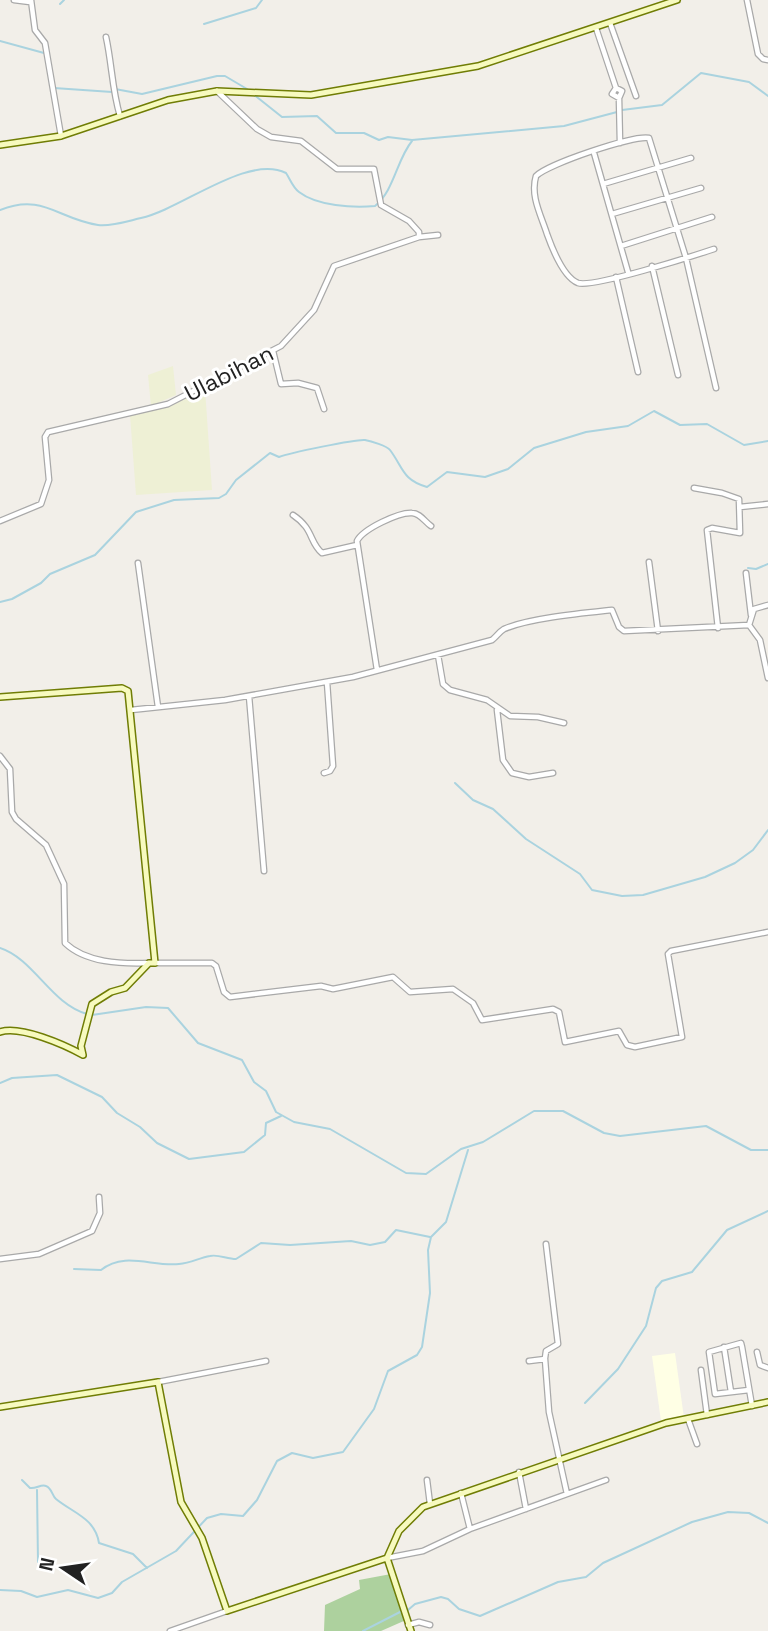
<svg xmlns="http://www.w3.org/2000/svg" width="768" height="1631" font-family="'Space Grotesk',sans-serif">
<rect width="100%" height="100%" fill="#f2efe9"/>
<path fill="#ffffe5" d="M 675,1353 L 684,1418 L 661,1421 L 652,1356 Z"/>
<path fill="#eef0d5" d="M 173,366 L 176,395 L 151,406 L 148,375 Z
M 205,389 L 212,490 L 136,495 L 130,415 L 169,407 Z"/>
<path fill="#add19e" d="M 391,1574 L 406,1620 L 381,1631 L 324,1631 L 325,1605 L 360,1589 L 359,1580 Z"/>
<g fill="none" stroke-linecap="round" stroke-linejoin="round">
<path stroke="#aad3df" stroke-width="2" d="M 60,4 L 64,0
M 204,24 L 256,8 L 262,0
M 0,41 L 44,53
M 54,88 L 112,92
M 115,89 L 142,94 L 217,76 L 225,76 L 247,89
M 253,94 L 282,117 L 317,116 L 336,133 L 364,133 L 379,140 L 388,137 L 412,140 L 564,126 L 617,112
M 622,110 L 662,105 L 701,73 L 749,82 L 768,96
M 0,210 C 43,193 58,219 98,225 C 110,227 128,221 141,218 C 182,209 247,154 286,173 C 290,179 293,188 299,192 C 317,206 353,208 375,206 C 394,191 397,159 412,141
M 748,568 L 756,569 L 768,564
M 0,602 L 12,599 L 41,583 L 50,574 L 95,555 L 136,512 L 174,500 L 219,498 L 226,494 L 236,480 L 270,453 L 279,457 C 289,453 356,439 365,440 C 371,441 387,446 390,450 C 403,467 402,480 427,487 L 447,472 L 485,477 L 508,469 L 534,448 L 586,432 L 628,426 L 654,411 L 680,425 L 707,424 L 744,445 L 768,441
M 455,783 L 473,800 L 493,809 L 526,839 L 580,874 L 592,890 L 622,896 L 643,895 L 705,877 L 735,863 L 753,850 L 768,830
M 0,948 C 34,959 51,1004 87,1014
M 92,1015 L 146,1007 L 168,1008 L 198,1043 L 242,1060 L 254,1082 L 266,1091 L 276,1112 L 294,1122 L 330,1129 L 406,1173 L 426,1174 L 461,1149 L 483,1142 L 534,1111 L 563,1111 L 604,1133 L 620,1136 L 706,1126 L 751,1150 L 768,1150
M 0,1083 L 12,1078 L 57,1075 L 102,1097 L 117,1113 L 140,1127 L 157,1143 L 189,1159 L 244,1152 L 265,1135 L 266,1123 L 281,1116
M 74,1269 L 101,1270 C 125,1251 152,1267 179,1264 C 191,1263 199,1258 210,1256 C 218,1254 227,1259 236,1259 L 261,1243 L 290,1245 L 351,1241 L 370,1245 L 385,1242 L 396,1230 L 430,1237
M 585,1403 L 618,1369 L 646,1326 L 656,1288 L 662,1281 L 692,1272 L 727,1230 L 768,1211
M 22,1480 L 30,1488 C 36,1489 41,1484 46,1486 C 52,1488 52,1496 56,1499 C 73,1513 95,1518 99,1543 L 133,1554 L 147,1568
M 37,1490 L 38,1562
M 0,1590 L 21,1591 L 37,1597 L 68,1590 L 98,1598 L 112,1593 L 122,1582 L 176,1551 L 207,1518 L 221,1514 L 243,1516 L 257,1500 L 277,1461 L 292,1453 L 313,1458 L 343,1452 L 374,1409 L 388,1371 L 417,1355 L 422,1347 L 430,1293 L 428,1250 L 431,1237 L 446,1222 L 468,1150
M 408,1610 L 415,1604 L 441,1597 L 448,1599 L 459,1609 L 480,1616 L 558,1582 L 586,1577 L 603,1563 L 692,1522 L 728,1512 L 749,1513 L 768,1523
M 363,1631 L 402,1611"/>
<g stroke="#a9a9a9" stroke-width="7">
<path id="street" d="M 14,0 L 30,2
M 31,0 L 35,30 L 45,43 L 61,136
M 747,0 L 758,54 L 763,59 L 768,60
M 610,23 L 636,96
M 596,28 L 616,88 L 622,91 L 619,98 L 612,94 L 616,88
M 106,37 C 112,64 112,90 120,116
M 619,98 L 620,143
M 594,153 L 628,272
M 603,184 L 691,158
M 612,214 L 701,188
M 419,237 L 438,235
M 621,246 L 712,217
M 714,249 C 693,256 593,288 578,283 C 563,277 552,248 547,234 C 541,215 530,196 536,176 C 548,164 633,135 649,138 L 686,258 L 716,388
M 652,266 L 678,375
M 616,277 L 638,372
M 273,351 L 281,384 L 298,383 L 317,388 L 324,409
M 694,488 L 722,493 L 739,499 L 740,533 L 712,528 L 707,530 L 718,628
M 740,507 L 768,504
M 293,515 C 314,529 309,542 322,553 L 357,545
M 0,521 L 41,504 L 49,480 L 45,437 L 48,432 L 168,404 L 281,346 L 314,310 L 334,266 L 419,237 L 419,232 L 409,221 L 381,205 L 374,169 L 337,169 L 301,141 L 271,137 L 257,129 L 217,91
M 649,562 L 658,631
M 138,563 L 158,707
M 746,573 L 751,615
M 749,625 L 760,640 L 768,678
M 438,655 L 443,684 L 450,690 L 487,700 L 510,716 L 538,717 L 564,723
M 377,670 L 357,541 C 363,529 399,512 412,513 C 420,513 425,522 431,526
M 249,696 L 264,871
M 131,710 L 225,700 L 353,677 L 492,640 C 497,636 499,632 504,629 C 529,618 584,613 612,610 L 619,627 L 624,631 L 749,625 L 754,609 L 768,605
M 497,710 L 503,760 L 512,773 L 529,777 L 553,773
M 0,756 L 10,769 L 12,812 L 16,819 L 46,845 L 64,884 L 65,943 C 86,963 121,964 149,963
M 324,773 L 330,771 L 333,766 L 327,682
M 155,963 L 212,963 L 216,966 L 224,992 L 230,997 L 321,986 L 333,989 L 393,977 L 410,992 L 453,989 L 473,1003 L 482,1020 L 553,1009 L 559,1012 L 565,1042 L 619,1031 L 627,1045 L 635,1047 L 682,1037 L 668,954 L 671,951 L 768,932
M 0,1259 L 39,1254 L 92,1231 L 100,1213 L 99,1197
M 724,1347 L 731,1392
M 757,1352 L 760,1365 L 768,1368
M 545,1358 L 546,1351 L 558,1344 L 546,1244
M 529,1361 L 545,1359 L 549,1412 L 567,1494
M 701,1370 L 707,1415
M 158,1382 L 266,1361
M 749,1390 L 715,1394 L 709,1352 L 741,1343 L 742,1347 L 752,1406
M 688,1419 L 697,1444
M 519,1472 L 526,1509
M 427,1480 L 430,1504
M 461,1493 L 470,1529
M 387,1558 L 423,1551 L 470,1529 L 606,1480
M 408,1625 L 419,1622 L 430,1625
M 170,1631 L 227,1611"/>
</g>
<g stroke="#707d05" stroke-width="8">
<path id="secondary" d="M 0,145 L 61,136 L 168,100 L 217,91 L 311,95 L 478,66 L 677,0
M 0,697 L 122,688 L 128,691 L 155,963 L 149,963 L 125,988 L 111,992 L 92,1004 L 81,1046 L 83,1055 C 65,1045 20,1025 0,1032
M 0,1407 L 158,1382 L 181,1502 L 202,1538 L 227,1611 L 387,1558
M 411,1631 L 387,1558 L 399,1531 L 423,1507 L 666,1423 L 768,1402"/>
</g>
<use href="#street" stroke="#fff" stroke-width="4.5"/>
<use href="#secondary" stroke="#f7fabf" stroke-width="5"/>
</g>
<g text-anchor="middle" stroke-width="6" stroke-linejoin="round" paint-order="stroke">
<g font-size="23" fill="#222" stroke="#fff">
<text transform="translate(229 373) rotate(-27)" y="8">Ulabihan</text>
</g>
</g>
<g transform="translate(63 1568) rotate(283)" stroke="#ffffff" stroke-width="5" paint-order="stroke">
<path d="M0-5L12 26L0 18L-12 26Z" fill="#222222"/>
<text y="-10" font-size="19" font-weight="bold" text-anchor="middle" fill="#222222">N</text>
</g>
</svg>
